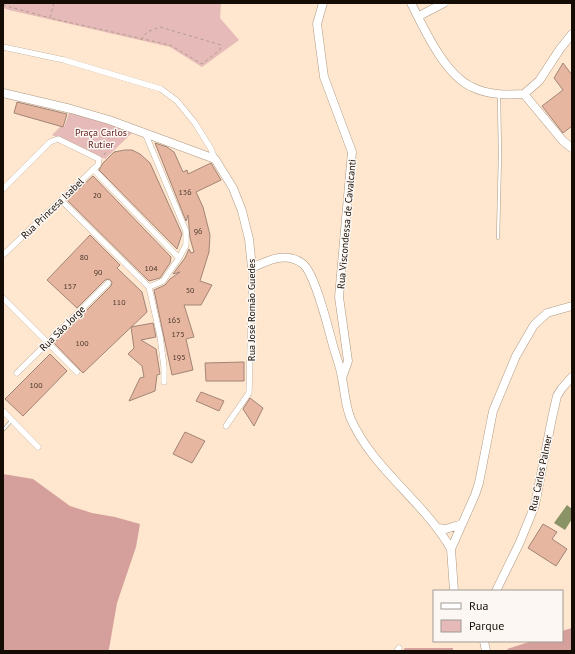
<svg xmlns="http://www.w3.org/2000/svg" width="575" height="654" font-family="'PT Sans',sans-serif">
<rect width="100%" height="100%" fill="#fee7ce"/>
<path fill="#e6bab8" d="M 3,3 L 221,3 L 220,18 L 239,40 L 202,67 L 170,47 L 9,10 L 3,8 Z
M 70,111 L 135,130 L 105,159 L 52,135 L 60,127 L 64,127 Z"/>
<path fill="#d59f9c" d="M 3,474 L 33,479 L 70,506 L 92,513 L 115,517 L 140,524 L 136,547 L 117,603 L 109,649 L 108,651 L 3,651 Z
M 572,628 L 572,651 L 509,651 L 507,649 L 532,641 L 562,641 L 562,631 Z
M 405,648 L 453,648 L 453,651 L 402,651 Z"/>
<path fill="#8a9365" d="M 567,505 L 572,509 L 572,519 L 565,530 L 554,523 Z"/>
<path fill="#e7b6a0" stroke="#a28476" d="M 563,63 L 572,75 L 572,126 L 563,133 L 542,106 L 563,90 L 554,78 Z
M 17,102 L 67,114 L 63,127 L 14,113 Z
M 155,143 L 167,147 L 174,152 L 183,172 L 187,170 L 188,174 L 211,163 L 221,180 L 196,192 L 203,207 L 210,235 L 209,252 L 200,281 L 212,285 L 201,305 L 184,305 L 194,337 L 186,339 L 193,370 L 172,375 L 154,290 L 165,285 L 170,279 L 180,272 L 173,274 L 185,258 L 189,249 L 191,253 L 194,252 L 190,238 L 188,215 L 186,221 Z
M 125,150 L 132,150 L 140,154 L 150,163 L 182,234 L 177,249 L 99,170 L 103,163 L 114,152 Z
M 93,176 L 171,257 L 170,263 L 160,278 L 149,281 L 67,200 Z
M 90,235 L 120,265 L 117,268 L 142,292 L 147,312 L 83,373 L 54,343 L 111,286 L 112,282 L 109,279 L 105,280 L 77,308 L 47,280 Z
M 153,323 L 156,337 L 141,340 L 156,349 L 160,374 L 157,375 L 155,391 L 129,401 L 140,378 L 144,377 L 142,366 L 128,354 L 134,348 L 131,327 Z
M 50,354 L 67,371 L 23,416 L 5,399 Z
M 244,362 L 244,381 L 206,381 L 205,363 Z
M 201,392 L 224,401 L 219,411 L 196,401 Z
M 250,398 L 263,408 L 254,426 L 243,409 Z
M 185,432 L 205,441 L 192,463 L 173,454 Z
M 543,524 L 557,532 L 552,539 L 567,549 L 556,566 L 528,548 Z"/>
<g fill="none" stroke-linecap="round" stroke-linejoin="round">
<g stroke="#ae9982" stroke-width="3.5">
<path id="lane" d="M 498,238 L 500,155 L 499,96
M 3,430 L 11,421"/>
</g>
<g stroke="#ae9982" stroke-width="6">
<path id="street" d="M 3,47 L 64,60 L 161,89 L 177,101 L 195,123 L 211,149 L 215,159
M 145,133 L 186,231 L 186,245 L 179,258 L 163,281 L 149,287
M 93,169 L 179,258
M 3,189 L 50,142 L 58,139 L 99,159 L 98,165 L 3,255
M 61,200 L 149,287 L 160,336 L 164,367 L 164,382
M 3,298 L 77,372
M 17,373 L 108,283
M 3,411 L 38,447
M 226,426 L 249,393 L 252,268
M 397,651 L 399,648"/>
</g>
<g stroke="#ae9982" stroke-width="9">
<path id="secondary" d="M 323,3 L 317,24 L 324,77 L 352,152 L 339,297 L 348,361 L 342,378
M 411,3 C 424,29 445,75 472,87 C 488,95 506,95 524,94
M 419,16 L 444,3
M 3,93 L 71,109 L 109,120 L 215,159 L 233,188 L 242,211 L 249,239 L 252,268 C 268,260 287,251 303,264 C 316,275 329,332 334,349 C 337,359 341,369 342,378 C 345,393 345,403 350,417 C 372,469 424,501 451,549
M 524,94 L 539,81 L 560,49 L 572,34
M 524,94 L 563,141 L 572,148
M 438,528 L 446,529 L 462,524
M 454,591 L 451,549 L 475,495 L 479,483 L 493,411 L 516,356 L 534,325 L 547,313 L 572,306
M 496,591 L 520,542 L 535,505 L 552,418 L 557,396 L 562,388 L 572,377
M 484,641 L 486,651"/>
</g>
<path stroke="#af9d8a" stroke-width="1" stroke-dasharray="3 3" stroke-linecap="butt" d="M 54,3 L 50,18 L 170,45 L 202,64 L 220,50 L 221,45 L 160,27 L 147,32 L 141,40
M 3,5 L 50,18
M 104,155 L 109,148 L 109,128"/>
<use href="#lane" stroke="#fff" stroke-width="2.5"/>
<use href="#street" stroke="#fff" stroke-width="5.5"/>
<use href="#secondary" stroke="#fff" stroke-width="8"/>
</g>
<g text-anchor="middle" stroke-width="3" stroke-linejoin="round" paint-order="stroke">
<g font-size="8" fill="#49362c">
<text x="185" y="195">136</text>
<text x="97" y="198">20</text>
<text x="198" y="234">96</text>
<text x="84" y="260">80</text>
<text x="151" y="271">104</text>
<text x="98" y="275">90</text>
<text x="70" y="289">157</text>
<text x="190" y="293">50</text>
<text x="119" y="305">110</text>
<text x="174" y="323">165</text>
<text x="178" y="337">175</text>
<text x="82" y="346">100</text>
<text x="179" y="360">195</text>
<text x="36" y="388">100</text>
</g>
<g font-size="10" fill="#601e21" stroke="#fcf7f2">
<text x="101" y="136">Praça Carlos<tspan x="101" dy="12">Rutier</tspan></text>
</g>
<g font-size="10" fill="#140c05" stroke="#fcf7f2">
<text transform="translate(52 208) rotate(-44)" y="4">Rua Princesa Isabel</text>
<text transform="translate(346 224) rotate(-85)" y="4">Rua Viscondessa de Cavalcanti</text>
<text transform="translate(251 310) rotate(-90)" y="4">Rua José Romão Guedes</text>
<text transform="translate(62 328) rotate(-45)" y="4">Rua São Jorge</text>
<text transform="translate(540 473) rotate(-78)" y="4">Rua Carlos Palmer</text>
</g>
</g>
<rect width="575" height="654" fill="none" stroke="#140c05" stroke-width="8"/>
<rect x="433" y="590" width="130" height="52" fill="#fcf7f2" stroke="#9f9993"/>
<rect x="441" y="603" width="20" height="6" fill="#ffffff" stroke="#9f9993"/>
<text x="469" y="610" font-size="12" fill="#140c05">Rua</text>
<rect x="441" y="620" width="20" height="12" fill="#e6bab8" stroke="#9f9993"/>
<text x="469" y="630" font-size="12" fill="#140c05">Parque</text>
</svg>
